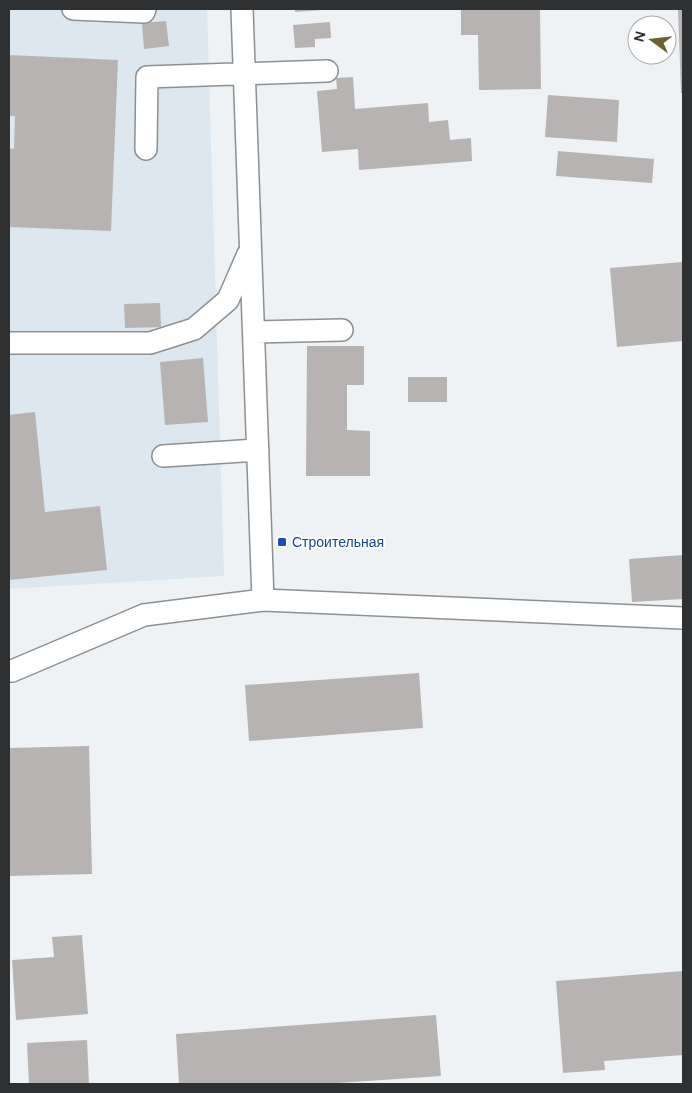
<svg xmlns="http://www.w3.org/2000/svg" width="692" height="1093" font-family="'DM Sans',sans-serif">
<rect width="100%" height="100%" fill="#eef2f4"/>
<path fill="#dde7ef" d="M 9,9 L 207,9 L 224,576 L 9,589 Z"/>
<path fill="#b7b3b2" d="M 295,9 L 323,9 L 323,10 L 295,12 Z
M 461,9 L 540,9 L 541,89 L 479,90 L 478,35 L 461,35 Z
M 678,9 L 683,9 L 683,93 L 681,93 Z
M 166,21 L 169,46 L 144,49 L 142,23 Z
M 330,22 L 331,38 L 315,39 L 315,47 L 295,48 L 293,25 Z
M 9,55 L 118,60 L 111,231 L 9,227 L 9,148 L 14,149 L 15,116 L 9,116 Z
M 353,77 L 355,109 L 428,103 L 429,122 L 448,120 L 450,140 L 471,138 L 472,161 L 359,170 L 358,149 L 322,152 L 317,91 L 337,89 L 336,78 Z
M 548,95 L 619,100 L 617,142 L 545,137 Z
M 558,151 L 654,159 L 652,183 L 556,176 Z
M 683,262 L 683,341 L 617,347 L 610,268 Z
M 160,303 L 161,327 L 125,328 L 124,304 Z
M 307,346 L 364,346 L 364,385 L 347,385 L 347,430 L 370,431 L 370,476 L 306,476 Z
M 203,358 L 208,422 L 165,425 L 160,362 Z
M 408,377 L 447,377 L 447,402 L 408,402 Z
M 35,412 L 45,512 L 100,506 L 107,570 L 9,580 L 9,415 Z
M 683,555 L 683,599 L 632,602 L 629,559 Z
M 419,673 L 423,728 L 249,741 L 245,685 Z
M 89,746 L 92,874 L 9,876 L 9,748 Z
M 82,935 L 88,1014 L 16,1020 L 12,960 L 54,957 L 52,937 Z
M 683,971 L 683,1055 L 604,1061 L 605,1070 L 563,1073 L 556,981 Z
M 436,1015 L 441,1076 L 323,1084 L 179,1084 L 176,1034 Z
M 87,1040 L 89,1084 L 29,1084 L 27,1043 Z"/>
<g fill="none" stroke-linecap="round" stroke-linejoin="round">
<g stroke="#8d9092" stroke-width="24">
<path id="minor" d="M 73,9 L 144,12 L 145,9
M 242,9 L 263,600
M 146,149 L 147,77 L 327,71
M 254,332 L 342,330
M 9,343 L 150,343 L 194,329 L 228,300 L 248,254
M 163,456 L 258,450
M 9,671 L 12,671 L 144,615 L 263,600 L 683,618"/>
</g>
<use href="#minor" stroke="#fff" stroke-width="21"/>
</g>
<rect fill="#1a4fb4" stroke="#fefefe" stroke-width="2" x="277" y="537" width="10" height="10" rx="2.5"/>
<g text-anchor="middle" stroke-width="4" stroke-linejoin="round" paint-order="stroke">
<g font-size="14" fill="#164399" stroke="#fefefe" text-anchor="start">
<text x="292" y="547">Строительная</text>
</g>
</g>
<rect width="692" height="1093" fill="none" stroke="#2f3031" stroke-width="20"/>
<g transform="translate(652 40) rotate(285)"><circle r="24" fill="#fefefe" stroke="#abacac"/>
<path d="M0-4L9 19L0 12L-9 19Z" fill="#68622e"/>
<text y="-8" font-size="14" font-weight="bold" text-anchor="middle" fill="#2f3031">N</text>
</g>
</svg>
